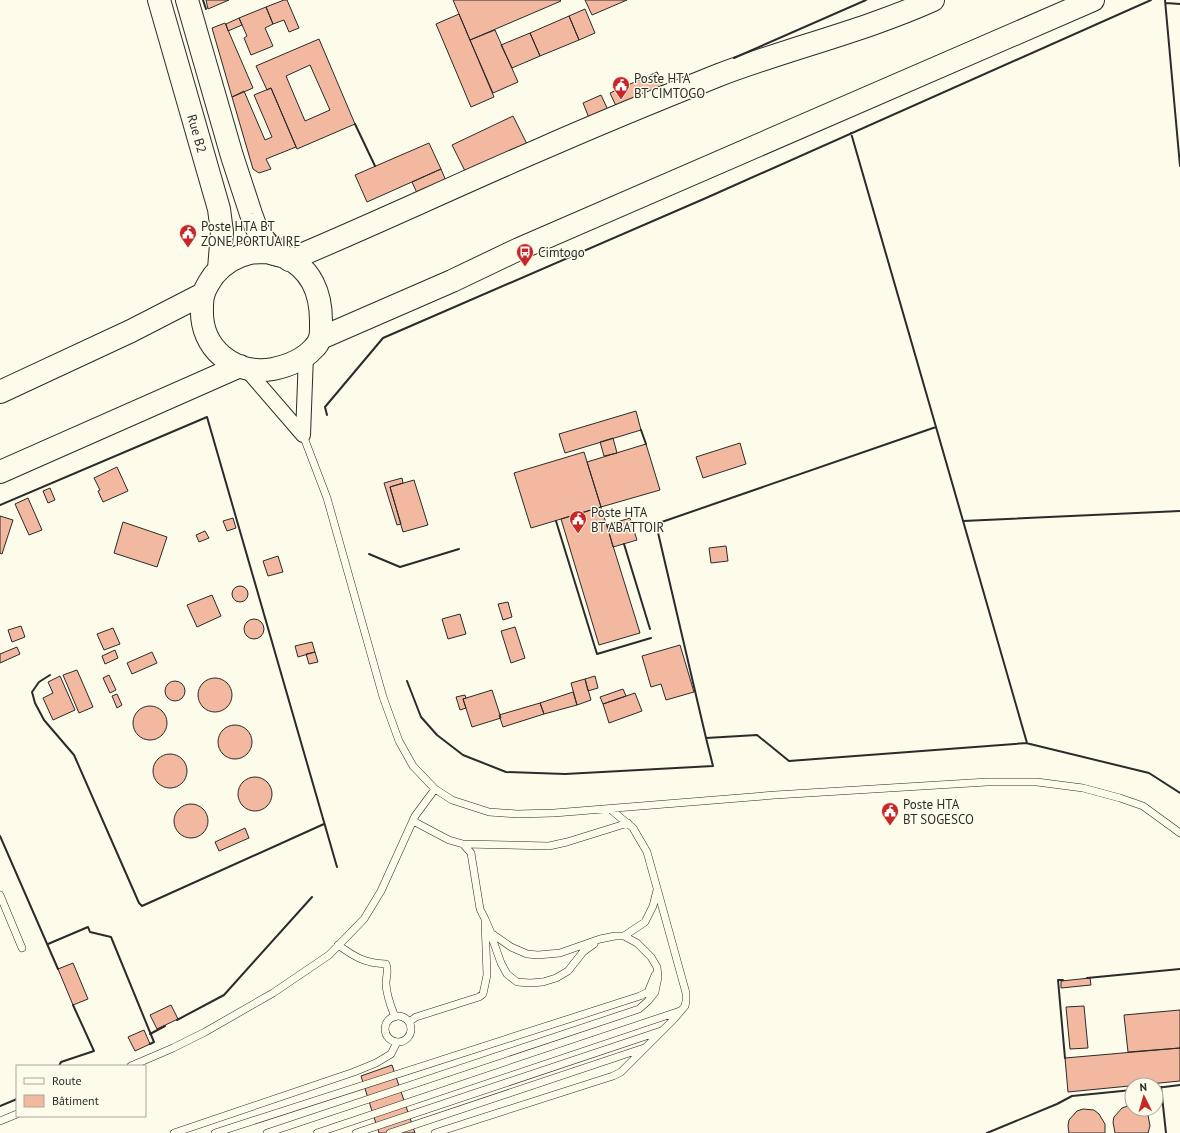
<svg xmlns="http://www.w3.org/2000/svg" width="1180" height="1133" font-family="'PT Sans',sans-serif">
<rect width="100%" height="100%" fill="#fdfbea"/>
<path fill="#f2b8a0" stroke="#2b2b2b" fill-rule="evenodd" d="M 206,0 L 229,0 L 208,9 Z
M 284,0 L 287,0 L 299,28 L 289,32 L 284,20 L 273,24 L 266,7 Z
M 453,0 L 560,0 L 561,1 L 470,40 Z
M 585,0 L 627,0 L 592,15 Z
M 266,7 L 273,24 L 265,28 L 273,46 L 251,55 L 244,38 L 247,36 L 239,18 Z
M 585,9 L 595,33 L 579,40 L 569,16 Z
M 459,14 L 494,97 L 471,107 L 436,24 Z
M 569,16 L 579,40 L 540,56 L 530,33 Z
M 239,18 L 242,25 L 228,31 L 226,24 Z
M 225,23 L 253,88 L 232,97 L 212,28 Z
M 495,30 L 518,82 L 493,93 L 470,40 Z
M 530,33 L 540,56 L 512,68 L 501,45 Z
M 319,39 L 355,124 L 297,149 L 271,88 L 267,90 L 256,66 ZM 310,65 L 330,110 L 305,121 L 286,76 Z
M 657,72 L 663,85 L 616,106 L 610,93 Z
M 271,88 L 296,147 L 266,159 L 271,169 L 259,173 L 253,169 L 232,97 L 244,91 L 265,140 L 272,137 L 254,95 Z
M 601,95 L 608,110 L 589,118 L 583,103 Z
M 513,116 L 527,144 L 466,173 L 452,145 Z
M 429,143 L 441,169 L 367,202 L 355,175 Z
M 441,169 L 446,181 L 417,193 L 412,182 Z
M 636,411 L 641,430 L 565,453 L 559,434 Z
M 613,438 L 617,453 L 604,456 L 600,442 Z
M 740,443 L 746,464 L 703,478 L 696,457 Z
M 646,444 L 660,490 L 601,507 L 587,462 Z
M 584,452 L 601,507 L 531,528 L 514,473 Z
M 117,467 L 128,491 L 103,502 L 98,491 L 100,490 L 94,478 Z
M 402,478 L 403,483 L 390,487 L 401,524 L 397,525 L 384,483 Z
M 414,480 L 428,525 L 403,532 L 390,487 Z
M 50,488 L 55,500 L 48,503 L 43,491 Z
M 28,498 L 42,530 L 29,535 L 15,504 Z
M 601,507 L 640,633 L 599,645 L 561,519 Z
M 0,516 L 13,520 L 2,554 L 0,553 Z
M 233,518 L 236,528 L 227,531 L 223,521 Z
M 630,518 L 637,540 L 613,547 L 607,525 Z
M 123,522 L 167,537 L 157,567 L 114,553 Z
M 205,531 L 209,538 L 199,542 L 196,535 Z
M 726,546 L 728,561 L 711,563 L 709,548 Z
M 278,556 L 283,572 L 268,576 L 263,561 Z
M232 594a8 8 0 1 1 16 0a8 8 0 1 1-16 0Z
M 212,595 L 221,616 L 197,627 L 187,605 Z
M 508,602 L 512,617 L 503,620 L 498,604 Z
M 460,614 L 466,634 L 448,639 L 442,619 Z
M244 629a10 10 0 1 1 20 0a10 10 0 1 1-20 0Z
M 21,626 L 25,637 L 12,642 L 8,630 Z
M 515,627 L 525,658 L 511,663 L 501,631 Z
M 113,628 L 120,644 L 104,650 L 97,634 Z
M 312,642 L 315,652 L 298,657 L 295,646 Z
M 680,645 L 694,692 L 666,700 L 661,684 L 651,687 L 642,656 Z
M 17,647 L 20,654 L 0,663 L 0,654 Z
M 115,650 L 118,658 L 105,664 L 102,656 Z
M 152,652 L 157,663 L 132,674 L 127,663 Z
M 315,652 L 318,662 L 309,664 L 306,654 Z
M 77,670 L 93,707 L 79,713 L 63,675 Z
M 109,675 L 116,690 L 110,693 L 103,678 Z
M 60,676 L 75,710 L 53,720 L 43,698 L 53,693 L 48,682 Z
M 595,676 L 598,688 L 588,691 L 585,679 Z
M198 695a17 17 0 1 1 34 0a17 17 0 1 1-34 0Z
M 585,679 L 591,700 L 577,705 L 571,683 Z
M165 691a10 10 0 1 1 20 0a10 10 0 1 1-20 0Z
M 623,689 L 626,696 L 603,704 L 600,697 Z
M 492,690 L 501,718 L 472,727 L 463,699 Z
M 573,692 L 577,705 L 544,714 L 540,703 Z
M 635,693 L 642,711 L 609,723 L 603,704 Z
M 117,694 L 122,705 L 117,708 L 112,696 Z
M 465,695 L 466,698 L 463,699 L 466,708 L 460,710 L 456,697 Z
M 540,703 L 544,714 L 503,727 L 499,715 Z
M133 723a17 17 0 1 1 34 0a17 17 0 1 1-34 0Z
M218 742a17 17 0 1 1 34 0a17 17 0 1 1-34 0Z
M153 771a17 17 0 1 1 34 0a17 17 0 1 1-34 0Z
M238 794a17 17 0 1 1 34 0a17 17 0 1 1-34 0Z
M174 821a17 17 0 1 1 34 0a17 17 0 1 1-34 0Z
M 245,828 L 249,838 L 219,851 L 215,842 Z
M 73,963 L 88,999 L 73,1005 L 58,969 Z
M 1090,978 L 1091,985 L 1061,988 L 1061,981 Z
M 171,1005 L 178,1019 L 157,1029 L 150,1015 Z
M 1084,1006 L 1088,1048 L 1070,1049 L 1066,1007 Z
M 1180,1010 L 1180,1048 L 1128,1052 L 1124,1015 Z
M 144,1030 L 150,1044 L 135,1051 L 128,1037 Z
M 1180,1048 L 1180,1081 L 1068,1092 L 1065,1058 Z
M 392,1065 L 415,1133 L 379,1133 L 361,1076 Z
M 1128,1106 L 1132,1106 L 1132,1109 L 1142,1109 L 1148,1115 L 1150,1126 L 1148,1133 L 1115,1133 L 1113,1122 L 1114,1117 L 1122,1108 Z
M 1083,1109 L 1094,1110 L 1099,1114 L 1105,1124 L 1105,1133 L 1069,1133 L 1068,1126 L 1069,1120 L 1077,1111 Z"/>
<g fill="none" stroke-linecap="round" stroke-linejoin="round">
<g stroke="#2b2b2b" stroke-width="8">
<path id="lane" d="M 303,435 L 327,498 L 383,697 L 399,741 L 413,766 L 435,789 L 452,800 L 489,812 L 517,814 L 554,813 L 775,795 L 987,782 L 1037,782 L 1083,788 L 1120,798 L 1143,806 L 1180,833
M 463,844 L 549,846 L 567,842 L 628,823
M 0,895 L 22,948
M 490,932 L 501,963 L 507,974 L 517,982 L 530,983 L 543,982 L 556,978 L 568,971 L 583,952 L 594,944
M 624,936 L 645,922 L 653,906 L 657,890
M 338,945 C 355,957 364,963 386,964 C 389,971 386,976 386,983 C 386,993 391,1007 395,1017
M385 1029a13 13 0 1 1 26 0a13 13 0 1 1-26 0Z
M 409,1022 L 416,1017 L 479,997 L 483,994 L 487,975 L 485,921
M 131,1066 L 173,1048 L 205,1032 L 273,993 L 329,955 L 364,919 L 381,891 L 415,816 L 435,789
M 0,1121 L 17,1114
M 174,1133 L 354,1072 L 376,1063 L 391,1054 L 397,1042
M 215,1133 L 640,996 L 648,992 L 655,975
M 267,1133 L 639,1009 L 648,1001 L 655,992 L 658,977 L 657,967 L 651,957 L 637,943 L 624,936 L 615,936 L 600,939 L 560,953 L 538,955 L 527,954 L 511,947 L 491,933 L 485,919 L 480,909 L 471,853 L 463,844 L 449,840 L 413,821
M 317,1133 L 680,1011
M 356,1133 L 661,1031
M 390,1133 L 644,1048
M 435,1133 L 613,1076 L 621,1072 L 674,1019 L 685,1006 L 686,1001 L 686,993 L 647,852 L 633,828 L 610,809"/>
</g>
<g stroke="#2b2b2b" stroke-width="16">
<path id="street" d="M 246,369 L 303,435
M 303,435 L 306,355"/>
</g>
<g stroke="#2b2b2b" stroke-width="24">
<g id="primary">
<path id="s1" d="M 159,0 L 219,209 L 222,232 L 219,269"/>
<path d="M 187,0 L 232,156 L 251,214 L 255,225 L 261,236 L 278,255"/>
</g>
</g>
<g stroke="#2b2b2b" stroke-width="24">
<path id="highway" d="M 268,252 C 273,254 280,255 285,257 C 312,269 321,294 321,321 C 321,333 322,341 313,349 C 303,360 287,366 273,369 C 234,376 200,348 202,308 C 202,303 202,298 204,293 C 206,286 210,281 214,275 C 223,264 236,256 250,253 C 255,252 262,252 268,252 Z
M 289,260 C 373,225 455,186 539,150 C 598,124 659,99 719,75 C 790,48 864,31 933,0
M 321,338 L 452,281 L 519,249 L 1093,0
M 0,392 L 131,331 L 203,294
M 0,472 L 240,366"/>
</g>
<use href="#lane" stroke="#fdfbea" stroke-width="7"/>
<use href="#street" stroke="#fdfbea" stroke-width="14"/>
<use href="#primary" stroke="#fdfbea" stroke-width="22"/>
<use href="#highway" stroke="#fdfbea" stroke-width="22"/>
<path stroke="#2b2b2b" stroke-width="2" d="M 203,0 L 206,9
M 1165,0 L 1180,166
M 1166,3 L 1180,4
M 734,58 L 866,0
M 355,124 L 375,166
M 851,133 L 936,427
M 274,235 L 295,247
M 327,415 L 325,407 L 383,338 L 706,198 L 1151,0
M 936,427 L 1027,743 L 789,761 L 757,735 L 706,738 L 656,524 Z
M 641,430 L 646,444
M 0,505 L 207,417 L 337,867
M 556,521 L 597,654 L 651,638
M 963,521 L 1180,511
M 624,544 L 650,629
M 369,554 L 400,567 L 459,549
M 50,675 L 39,682 L 32,692 L 35,703 L 44,720 L 74,755 L 139,903 L 142,906 L 324,824
M 407,681 L 421,717 L 437,735 L 463,755 L 506,772 L 565,774 L 713,766 L 706,738 L 708,738
M 1026,743 L 1149,773 L 1180,793
M 0,836 L 58,969
M 48,944 L 88,927 L 90,932 L 111,937 L 154,1042 L 150,1044
M 1087,978 L 1180,969
M 1063,980 L 1058,980 L 1065,1058
M 177,1020 L 224,995 L 312,897
M 150,1034 L 165,1026
M 59,1066 L 61,1062 L 94,1051 L 73,1005
M 1161,1087 L 1166,1133
M 1156,1088 L 1180,1085
M 0,1106 L 17,1099
M 987,1133 L 1057,1104 L 1072,1096 L 1132,1090"/>
</g>
<defs>
<g id="civic-pin" transform="scale(0.9)"><path d="M0 17L-7.5 6A9.5 9.5 0 1 1 7.5 6Z" fill="#c62828" stroke="#fdfbea"/><path d="M-.6-6.5H3V-4.5H.6V-3L4-1V1h2V6H-6V1h2V-1L-.6-3ZM-1.2 2.5V6h2.4V2.5Z" fill="#fff"/></g>
<g id="bus-pin" transform="scale(0.9)"><path d="M0 17L-7.5 6A9.5 9.5 0 1 1 7.5 6Z" fill="#c62828" stroke="#fdfbea"/><path d="M-5-6H5V4H4V6H2V4H-2V6H-4V4H-5ZM-3.5-4V0h7V-4ZM-3.5 1.2v1.5H-2V1.2ZM2 1.2v1.5H3.5V1.2Z" fill="#fff"/></g>
</defs>
<g fill-rule="evenodd">
<use href="#civic-pin" x="621" y="85"/>
<use href="#civic-pin" x="188" y="233"/>
<use href="#bus-pin" x="525" y="252"/>
<use href="#civic-pin" x="578" y="519"/>
<use href="#civic-pin" x="890" y="811"/>
</g>
<g text-anchor="middle" stroke-width="3" stroke-linejoin="round" paint-order="stroke">
<g font-size="13" fill="#2b2b2b" stroke="#fdfbea" text-anchor="start">
<text x="634" y="83">Poste HTA<tspan x="634" dy="15">BT CIMTOGO</tspan></text>
<text x="201" y="231">Poste HTA BT<tspan x="201" dy="15">ZONE PORTUAIRE</tspan></text>
<text x="538" y="257">Cimtogo</text>
<text x="591" y="517">Poste HTA<tspan x="591" dy="15">BT ABATTOIR</tspan></text>
<text x="903" y="809">Poste HTA<tspan x="903" dy="15">BT SOGESCO</tspan></text>
</g>
<g font-size="13" fill="#2b2b2b" stroke="#fdfbea">
<text dy="5" stroke="none"><textPath href="#s1" startOffset="139">Rue B2</textPath></text>
</g>
</g>
<rect x="16" y="1065" width="130" height="52" fill="#fdfbea" stroke="#a9a89e"/>
<rect x="24" y="1078" width="20" height="6" fill="#fdfbea" stroke="#a9a89e"/>
<text x="52" y="1085" font-size="12" fill="#2b2b2b">Route</text>
<rect x="24" y="1095" width="20" height="12" fill="#f2b8a0" stroke="#a9a89e"/>
<text x="52" y="1105" font-size="12" fill="#2b2b2b">Bâtiment</text>
<g transform="translate(1144 1097) rotate(355)"><circle r="19" fill="#fdfbea" stroke="#a9a89e"/>
<path d="M0-3L7 15L0 10L-7 15Z" fill="#c62828"/>
<text y="-6" font-size="11" font-weight="bold" text-anchor="middle" fill="#2b2b2b">N</text>
</g>
</svg>
